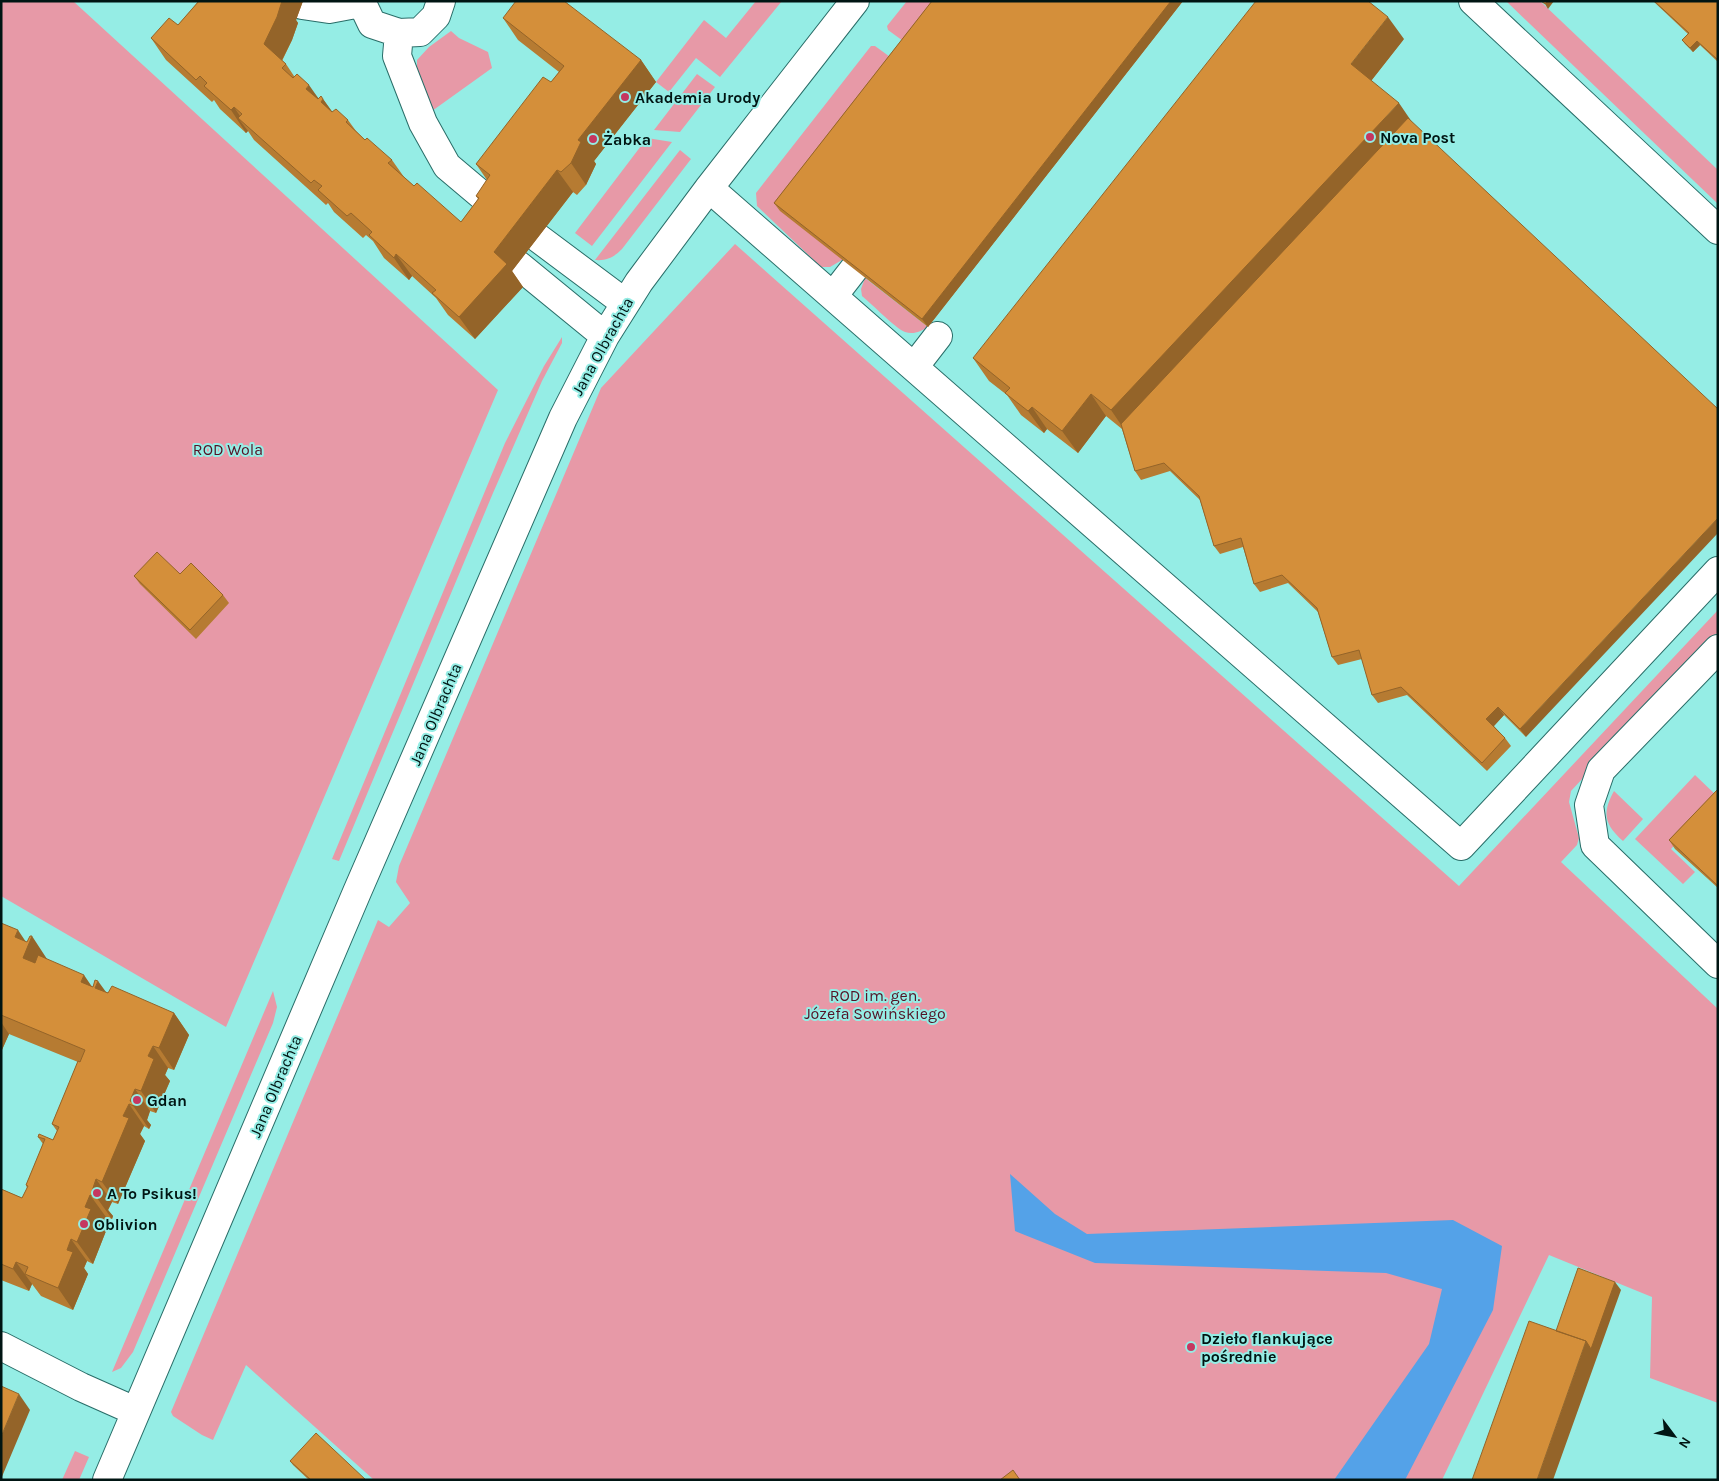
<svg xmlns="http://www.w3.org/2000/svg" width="1719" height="1481" font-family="Karla,sans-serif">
<rect width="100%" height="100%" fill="#95ede5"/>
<path fill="#e799a7" d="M 1,1 L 73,1 L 498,390 L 226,1027 L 1,896 Z
M 756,1 L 782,1 L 720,77 L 696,58 L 669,92 L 656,82 L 704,20 L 726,38 Z
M 907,1 L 945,1 L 910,46 L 888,30 L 887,26 Z
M 1506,1 L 1540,1 L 1718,170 L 1718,204 Z
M 451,31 L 459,38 L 488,52 L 492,68 L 432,111 L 417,78 L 417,60 L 429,47 Z
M 871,46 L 875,46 L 897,62 L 842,260 L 830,267 L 821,267 L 757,206 L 756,193 Z
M 697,74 L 715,87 L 680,132 L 654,130 Z
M 647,138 L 672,142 L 592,246 L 575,233 Z
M 680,150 L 691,159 L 622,249 C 614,257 607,261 595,260 Z
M 735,244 L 1459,886 L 1718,610 L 1718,632 L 1571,791 L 1569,802 L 1579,838 L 1577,845 L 1561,862 L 1718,1009 L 1718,1403 L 1650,1378 L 1652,1297 L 1549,1255 L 1442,1480 L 374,1480 L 246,1365 L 213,1440 L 202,1435 L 173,1416 L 171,1412 L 378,920 L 389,927 L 410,903 L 396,882 L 399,866 L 601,388 Z
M 865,278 L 928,327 C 921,331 914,335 905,332 C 895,328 872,304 862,296 L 861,289 Z
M 562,337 L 562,343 L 542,381 L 493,493 L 339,861 L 332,859 L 505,443 L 544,366 Z
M 1695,775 L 1718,797 L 1718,799 L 1671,849 L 1695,872 L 1683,884 L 1635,839 Z
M 1614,791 L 1643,819 L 1623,841 C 1604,824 1602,813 1614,791 Z
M 273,991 L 277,1007 L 273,1023 L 133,1352 L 121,1368 L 112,1372 Z
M 75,1451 L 89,1457 L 79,1480 L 62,1480 Z"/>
<path fill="#54a2e8" d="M 1010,1174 L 1055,1214 L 1087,1234 L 1453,1220 L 1502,1246 L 1493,1310 L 1405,1480 L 1334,1480 L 1429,1344 L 1442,1289 L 1386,1273 L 1095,1263 L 1015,1231 Z"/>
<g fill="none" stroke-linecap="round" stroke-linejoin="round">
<g stroke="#296d68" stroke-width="30">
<path id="minor" d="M 361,1 L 372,24 L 399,33 L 420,32 L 436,16 L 441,1
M 1473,1 L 1718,230
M 302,5 L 329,9 L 361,3
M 399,33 L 397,56 L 423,123 L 447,166 L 498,209
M 709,188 L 1461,846 L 1718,571
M 538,238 L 625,303
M 517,264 L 605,336
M 833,296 L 854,269
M 914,367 L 938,336
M 1718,649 L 1601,770 L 1589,805 L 1595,845 L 1718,964
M 1,1346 L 81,1387 L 135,1411
M 107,1480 L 357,892 L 563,418 L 605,336 L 639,282 L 709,188 L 855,1"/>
</g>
<use href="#minor" stroke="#fff" stroke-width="28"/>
</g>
<path fill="#b67b32" d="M 199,1 L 303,1 L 296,20 L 298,23 L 292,40 L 282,61 L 286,64 L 294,76 L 319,99 L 323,99 L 332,112 L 348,120 L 356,131 L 365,140 L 392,160 L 404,177 L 414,186 L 461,222 L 478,199 L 476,196 L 487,180 L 476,164 L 551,82 L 559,72 L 518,40 L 503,18 L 641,60 L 656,82 L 594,161 L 596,164 L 586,185 L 577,195 L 573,192 L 512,271 L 523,287 L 475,339 L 448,315 L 436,298 L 412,276 L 409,280 L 384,258 L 373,241 L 366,235 L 363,238 L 334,212 L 328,203 L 326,205 L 254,140 L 248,131 L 246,133 L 220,109 L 214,100 L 212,102 L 166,60 L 151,38 L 178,25 Z
M 932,1 L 1183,1 L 928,327 L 780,211 L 774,203 Z
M 1653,1 L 1718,1 L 1718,62 L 1700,45 L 1693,52 L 1685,44 L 1682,40 L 1688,34 Z
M 1404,39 L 1371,81 L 1526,737 L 1504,715 L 1494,726 L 1505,738 L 1511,746 L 1487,771 L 1407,695 L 1378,703 L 1372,695 L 1362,659 L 1338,665 L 1332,657 L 1318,612 L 1288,583 L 1260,592 L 1254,584 L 1243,547 L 1220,554 L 1214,546 L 1200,500 L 1170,471 L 1141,480 L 1135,471 L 1122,429 L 1106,416 L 1078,453 L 1047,429 L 1044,433 L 1021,415 L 1007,395 L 989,381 L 973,358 Z
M 180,574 L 223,595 L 229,603 L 196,639 L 140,584 L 134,576 Z
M 1718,789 L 1718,888 L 1675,849 L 1669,840 Z
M 1,923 L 47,959 L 92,987 L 106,992 L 174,1013 L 189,1035 L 174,1070 L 168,1068 L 165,1075 L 170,1081 L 156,1113 L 150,1111 L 147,1120 L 151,1125 L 149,1129 L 144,1126 L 140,1134 L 145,1141 L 118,1204 L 112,1202 L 108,1210 L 113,1216 L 112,1219 L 106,1217 L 102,1225 L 106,1231 L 93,1264 L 87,1261 L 84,1268 L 88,1274 L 73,1310 L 41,1296 L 32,1284 L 29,1291 L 1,1280 L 1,1189 L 22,1198 L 27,1188 L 26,1185 L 43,1144 L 38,1137 L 53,1140 L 57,1131 L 52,1124 L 78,1062 L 9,1034 L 1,1052 Z
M 290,1461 L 366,1480 L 309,1480 L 293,1465 Z"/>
<path fill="#946429" d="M 281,1 L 303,1 L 296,20 L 298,23 L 292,40 L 279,66 L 264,44 Z
M 1171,1 L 1183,1 L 928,327 L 922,319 Z
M 1548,1 L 1554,1 L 1548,9 L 1545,4 Z
M 1388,17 L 1404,39 L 1367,86 L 1351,64 Z
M 1697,41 L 1700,45 L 1693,52 L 1690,48 Z
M 641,60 L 656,82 L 594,161 L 596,164 L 586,185 L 571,163 L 578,140 Z
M 309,85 L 321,102 L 323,99 L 339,121 L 306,89 Z
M 1399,103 L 1414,125 L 1126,432 L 1111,410 Z
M 234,107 L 246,125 L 238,118 L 248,131 L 246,133 L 231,110 Z
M 557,170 L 573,192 L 512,271 L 523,287 L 475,339 L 459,317 L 494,252 Z
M 396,254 L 412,276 L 409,280 L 394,258 Z
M 1091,394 L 1106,416 L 1078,453 L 1062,431 Z
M 1032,407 L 1047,429 L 1044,433 L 1028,411 Z
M 1718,518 L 1718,533 L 1526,737 L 1520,729 Z
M 1498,707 L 1504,715 L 1492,728 L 1486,719 Z
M 18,930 L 28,945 L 32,936 L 47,959 L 39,980 L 23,958 L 15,937 Z
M 84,975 L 99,997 L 81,982 Z
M 98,981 L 114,1003 L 95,988 Z
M 174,1013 L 189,1035 L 174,1070 L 159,1048 Z
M 1,1022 L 9,1034 L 1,1052 Z
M 153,1046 L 168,1068 L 165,1075 L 170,1081 L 156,1113 L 141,1091 L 148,1056 Z
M 135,1089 L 150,1111 L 147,1120 L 151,1125 L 149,1129 L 130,1101 Z
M 129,1104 L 144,1126 L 140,1134 L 145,1141 L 118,1204 L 102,1182 L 123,1116 Z
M 96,1179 L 112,1202 L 108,1210 L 113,1216 L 112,1219 L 92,1191 Z
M 90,1195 L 106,1217 L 102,1225 L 106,1231 L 93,1264 L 77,1242 L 85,1207 Z
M 71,1239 L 87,1261 L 84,1268 L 88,1274 L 73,1310 L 58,1288 L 67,1250 Z
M 16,1262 L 32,1284 L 29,1291 L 13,1269 Z
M 1615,1282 L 1621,1290 L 1553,1480 L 1537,1480 L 1586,1341 Z
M 19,1394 L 30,1410 L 1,1479 L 1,1437 Z"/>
<path fill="#d48f3a" stroke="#946429" d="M 199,1 L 282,1 L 277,17 L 264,44 L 286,64 L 282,68 L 293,78 L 297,74 L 309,85 L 306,89 L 318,99 L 321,96 L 323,99 L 321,102 L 332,112 L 336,109 L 348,120 L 346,122 L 365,140 L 367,138 L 392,160 L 388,163 L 414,186 L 417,183 L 461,222 L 479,198 L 476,196 L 490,175 L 476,164 L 543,77 L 551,82 L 564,66 L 503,18 L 516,1 L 564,1 L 641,60 L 578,140 L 581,142 L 571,163 L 561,172 L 557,170 L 494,252 L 507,264 L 459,317 L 432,293 L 436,290 L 396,254 L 394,258 L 369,235 L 372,232 L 351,213 L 347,216 L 318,190 L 322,186 L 314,180 L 311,183 L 238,118 L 242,114 L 234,107 L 231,110 L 204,86 L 207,83 L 200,76 L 196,80 L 151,38 L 169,18 L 178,25 Z
M 932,1 L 1171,1 L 922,319 L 774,203 Z
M 1256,1 L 1368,1 L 1388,17 L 1351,64 L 1399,103 L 1111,410 L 1091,394 L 1062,431 L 1032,407 L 1028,411 L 1005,393 L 1010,388 L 973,358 Z
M 1541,1 L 1548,1 L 1545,4 Z
M 1654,1 L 1718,1 L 1718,60 L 1697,41 L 1690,48 L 1682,40 L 1689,33 Z
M 1408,118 L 1718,409 L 1718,518 L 1520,729 L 1498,707 L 1486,719 L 1505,738 L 1482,763 L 1401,687 L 1372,695 L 1359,650 L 1332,657 L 1317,608 L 1282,575 L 1254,584 L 1241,538 L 1214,546 L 1199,496 L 1164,463 L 1135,471 L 1121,424 Z
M 157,552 L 180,574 L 191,563 L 223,595 L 190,630 L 134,576 Z
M 1718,789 L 1718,886 L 1669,840 Z
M 1,923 L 18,930 L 15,937 L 27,942 L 30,936 L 32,936 L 23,958 L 35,963 L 38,955 L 84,975 L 81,982 L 93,987 L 95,980 L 98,981 L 95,988 L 108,993 L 112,986 L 174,1013 L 159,1048 L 153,1046 L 148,1056 L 154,1059 L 141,1091 L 135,1089 L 130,1101 L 135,1103 L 134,1106 L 129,1104 L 123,1116 L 129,1118 L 102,1182 L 96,1179 L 92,1191 L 97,1194 L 96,1197 L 90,1195 L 85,1207 L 91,1209 L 77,1242 L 71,1239 L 67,1250 L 73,1252 L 58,1288 L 25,1274 L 28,1267 L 16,1262 L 13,1269 L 1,1264 L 1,1189 L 22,1198 L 28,1186 L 26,1185 L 45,1139 L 38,1137 L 39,1134 L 53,1140 L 59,1127 L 52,1124 L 78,1061 L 80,1062 L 85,1050 L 1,1015 Z
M 1578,1268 L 1615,1282 L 1591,1349 L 1586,1341 L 1556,1331 Z
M 1529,1321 L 1586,1341 L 1537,1480 L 1472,1480 Z
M 1,1386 L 19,1394 L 1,1437 Z
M 316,1433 L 366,1480 L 311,1480 L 290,1461 Z
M 1013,1470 L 1020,1480 L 1000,1480 Z"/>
<g fill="#c53760" stroke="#95ede5" stroke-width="2">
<circle cx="625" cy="97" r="5"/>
<circle cx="1370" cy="137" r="5"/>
<circle cx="593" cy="139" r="5"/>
<circle cx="137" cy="1100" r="5"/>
<circle cx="97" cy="1193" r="5"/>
<circle cx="84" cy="1224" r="5"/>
<circle cx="1191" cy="1347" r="5"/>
</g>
<g text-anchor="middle" stroke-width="4" stroke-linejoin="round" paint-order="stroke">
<g font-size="16" font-weight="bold" fill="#001513" stroke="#95ede5" text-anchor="start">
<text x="635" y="103">Akademia Urody</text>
<text x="1380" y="143">Nova Post</text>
<text x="603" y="145">Żabka</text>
<text x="147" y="1106">Gdan</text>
<text x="107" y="1199">A To Psikus!</text>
<text x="94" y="1230">Oblivion</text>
<text x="1201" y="1344">Dzieło flankujące<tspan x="1201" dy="18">pośrednie</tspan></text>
</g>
<g font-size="16" fill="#001513" stroke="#95ede5">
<text transform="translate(602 346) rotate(-61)" y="6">Jana Olbrachta</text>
<text transform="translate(435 714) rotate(-67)" y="6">Jana Olbrachta</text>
<text transform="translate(275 1086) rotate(-67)" y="6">Jana Olbrachta</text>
</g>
<g font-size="16" fill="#541326" stroke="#95ede5">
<text x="228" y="455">ROD Wola</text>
<text x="875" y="1001">ROD im. gen.<tspan x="875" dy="18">Józefa Sowińskiego</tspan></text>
</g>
</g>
<rect width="1719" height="1481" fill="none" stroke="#001513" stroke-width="5"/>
<g transform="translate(1674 1436) rotate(122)" stroke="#95ede5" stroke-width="4" paint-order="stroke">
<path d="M0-4L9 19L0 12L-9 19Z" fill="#001513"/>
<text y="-8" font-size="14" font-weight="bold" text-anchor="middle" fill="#001513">N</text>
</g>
</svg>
